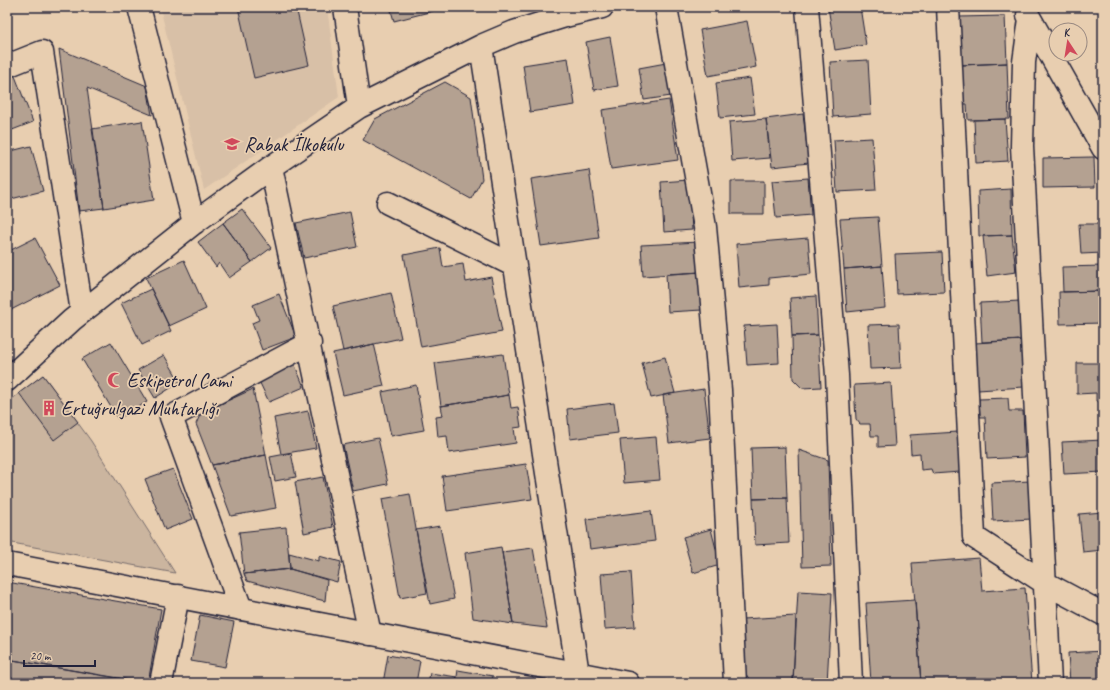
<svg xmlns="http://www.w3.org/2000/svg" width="1110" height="690" font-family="Caveat,sans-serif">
<rect width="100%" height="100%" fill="#e8ceb0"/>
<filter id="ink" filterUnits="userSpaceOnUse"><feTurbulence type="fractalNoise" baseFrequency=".025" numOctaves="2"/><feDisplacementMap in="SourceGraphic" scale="8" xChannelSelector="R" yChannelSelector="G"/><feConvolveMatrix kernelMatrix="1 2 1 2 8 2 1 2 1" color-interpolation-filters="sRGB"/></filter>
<g filter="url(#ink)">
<path fill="#d8c0a7" d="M 160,7 L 327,7 L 339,97 L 204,190 Z"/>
<path fill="#cbb59f" stroke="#766c6d" d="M 43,375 L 91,441 L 175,573 L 7,542 L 7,403 Z"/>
<path fill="#b4a191" stroke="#22223b" d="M 238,7 L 296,7 L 309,65 L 254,78 Z
M 390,7 L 432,7 L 433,11 L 394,21 Z
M 828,7 L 860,7 L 866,45 L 835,50 Z
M 1005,16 L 1007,63 L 961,65 L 959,17 Z
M 747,21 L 756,67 L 708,76 L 700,30 Z
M 610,37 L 618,86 L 594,90 L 586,42 Z
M 59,49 L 147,86 L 152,115 L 87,88 L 104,208 L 79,211 Z
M 568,58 L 575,105 L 530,112 L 523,65 Z
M 868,60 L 871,114 L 833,117 L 830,62 Z
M 666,63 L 671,96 L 644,100 L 639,68 Z
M 1007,63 L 1009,119 L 968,120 L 967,104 L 962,104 L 961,65 Z
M 13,71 L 33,122 L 7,132 L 7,73 Z
M 750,78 L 755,114 L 720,118 L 716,83 Z
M 445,82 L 471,97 L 482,179 L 471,199 L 363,140 L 375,119 Z
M 669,100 L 678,160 L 611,169 L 602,110 Z
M 803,114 L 809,163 L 772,167 L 766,119 Z
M 766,119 L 770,158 L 732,161 L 729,122 Z
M 1005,119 L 1008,161 L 976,163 L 974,120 Z
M 142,121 L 154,200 L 104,208 L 92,129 Z
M 872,138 L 876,190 L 837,192 L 834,140 Z
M 31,146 L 43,191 L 7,200 L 7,152 Z
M 1094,157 L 1095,187 L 1043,188 L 1043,158 Z
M 589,170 L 599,238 L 541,246 L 531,179 Z
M 808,178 L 811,215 L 776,218 L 772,181 Z
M 689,180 L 692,230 L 664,232 L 661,182 Z
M 731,181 L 764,181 L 764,214 L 731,214 Z
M 1011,189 L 1012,235 L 979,236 L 978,191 Z
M 242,209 L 271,248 L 252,262 L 223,223 Z
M 350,212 L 357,247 L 304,258 L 296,223 Z
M 878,217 L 882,266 L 844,269 L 840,219 Z
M 223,223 L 252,262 L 229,278 L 219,263 L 216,267 L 198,242 Z
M 1079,224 L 1103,224 L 1103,253 L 1081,254 Z
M 1012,235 L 1016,272 L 987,276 L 983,236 Z
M 35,238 L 60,285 L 7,312 L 7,252 Z
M 808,238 L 811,274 L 769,278 L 769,285 L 739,288 L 736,244 Z
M 699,242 L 701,272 L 643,276 L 641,245 Z
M 440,248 L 443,267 L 463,264 L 466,282 L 491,277 L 502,332 L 421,347 L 404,255 Z
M 942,252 L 944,292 L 897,294 L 895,254 Z
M 184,260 L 206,309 L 169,326 L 146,278 Z
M 882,266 L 885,308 L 847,312 L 844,269 Z
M 1103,266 L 1103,291 L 1063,292 L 1062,267 Z
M 701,272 L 702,310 L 668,312 L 666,274 Z
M 151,289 L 171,331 L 142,345 L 121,303 Z
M 1103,291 L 1103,323 L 1060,324 L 1059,292 Z
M 391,293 L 401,338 L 343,351 L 333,306 Z
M 279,294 L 296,337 L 262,350 L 252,323 L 259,320 L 253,305 Z
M 816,296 L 818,335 L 792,336 L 790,298 Z
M 1020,301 L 1022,340 L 982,342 L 980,303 Z
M 777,324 L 779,363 L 747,365 L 744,326 Z
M 899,324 L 901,368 L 870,369 L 868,325 Z
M 818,335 L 821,387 L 802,388 L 793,379 L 792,336 Z
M 1022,340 L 1024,387 L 978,390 L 975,343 Z
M 111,342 L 147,402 L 118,419 L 82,359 Z
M 374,344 L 384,386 L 343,395 L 333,353 Z
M 503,354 L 509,395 L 441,406 L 435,363 Z
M 164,355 L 180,382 L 155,398 L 138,370 Z
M 665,357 L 675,393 L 651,398 L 642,363 Z
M 294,363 L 304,387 L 269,402 L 258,379 Z
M 1077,363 L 1103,363 L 1103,401 L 1096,401 L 1096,393 L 1077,394 Z
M 43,375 L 78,422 L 54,440 L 19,393 Z
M 891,383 L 895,446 L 878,447 L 878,436 L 871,436 L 870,424 L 860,424 L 856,419 L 854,385 Z
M 416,385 L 424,430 L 391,436 L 382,392 Z
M 253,389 L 266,455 L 212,465 L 196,424 L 201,413 Z
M 704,389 L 710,438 L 669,443 L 663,395 Z
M 509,395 L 511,408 L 518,407 L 521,427 L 514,428 L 516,443 L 449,453 L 447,436 L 438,437 L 436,417 L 443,416 L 441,406 Z
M 1008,398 L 1009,411 L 1023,411 L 1025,457 L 987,459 L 985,417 L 980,417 L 979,399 Z
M 614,403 L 618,433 L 570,439 L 567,409 Z
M 308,411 L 316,448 L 281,454 L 274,418 Z
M 958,432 L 960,472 L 933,474 L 931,469 L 921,470 L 920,453 L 911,454 L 910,435 Z
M 656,437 L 660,480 L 624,483 L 620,440 Z
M 378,438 L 388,484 L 353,491 L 343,445 Z
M 1103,440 L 1103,472 L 1064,474 L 1062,442 Z
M 785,447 L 787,498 L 753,499 L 751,448 Z
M 799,450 L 828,460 L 831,566 L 802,567 Z
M 291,453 L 296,477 L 275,481 L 270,457 Z
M 266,455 L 276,508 L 231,516 L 212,465 Z
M 526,464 L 532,499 L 447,511 L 442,476 Z
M 173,469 L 193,519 L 165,530 L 145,479 Z
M 323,477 L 333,527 L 304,533 L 295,482 Z
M 1030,481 L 1032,519 L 993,521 L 991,483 Z
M 410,494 L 427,593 L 400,598 L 382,499 Z
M 787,498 L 789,543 L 755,545 L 753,499 Z
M 651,511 L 655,541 L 590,549 L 586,519 Z
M 1103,512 L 1103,550 L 1083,552 L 1079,514 Z
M 440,526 L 454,599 L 430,604 L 416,530 Z
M 286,527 L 290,569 L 244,574 L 239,532 Z
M 711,529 L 720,565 L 693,573 L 683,537 Z
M 501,547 L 502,552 L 513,624 L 473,618 L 465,553 Z
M 533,548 L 547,628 L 513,624 L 502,552 Z
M 289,553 L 319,561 L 319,556 L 341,562 L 337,582 L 290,569 Z
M 979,558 L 982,591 L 1025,588 L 1032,683 L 921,683 L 912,563 Z
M 290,569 L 327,580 L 325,601 L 247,581 L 244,574 Z
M 631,572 L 635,627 L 605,629 L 601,574 Z
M 7,582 L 161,609 L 148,683 L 7,659 Z
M 798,591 L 832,593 L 827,683 L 793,681 Z
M 915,600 L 921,683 L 871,683 L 866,603 Z
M 200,615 L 234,622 L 225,667 L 191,661 Z
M 796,616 L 793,683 L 769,683 L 750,680 L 743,670 L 742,619 Z
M 1103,651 L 1103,683 L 1070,683 L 1068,653 Z
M 388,655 L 420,661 L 416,683 L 383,683 Z
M 7,659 L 145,683 L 7,683 Z
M 458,670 L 493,676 L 492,683 L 456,683 Z
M 430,673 L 457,677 L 456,683 L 428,683 Z"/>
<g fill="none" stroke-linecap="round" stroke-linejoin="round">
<g stroke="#22223b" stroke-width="25">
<path id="minor" d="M 139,7 L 194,223
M 345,7 L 359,107
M 666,7 L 705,227 L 720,390 L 735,683
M 807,7 L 837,375 L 851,683
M 948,7 L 974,537 L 1045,583 L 1103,614
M 1028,15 L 1103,148
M 1030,19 L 1024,62 L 1022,146 L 1050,683
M 481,46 L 578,674
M 7,66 L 42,52 L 82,312
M 271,167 L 370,634
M 388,203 L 515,266
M 7,380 L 72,320 L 194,223 L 271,167 L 359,107 L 481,46 L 514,32 L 565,16 L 602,7
M 241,609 L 171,417 L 310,343
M 161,683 L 178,596"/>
</g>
<g stroke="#22223b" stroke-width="25">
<path id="major" d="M 7,564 L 628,683"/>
</g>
<use href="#minor" stroke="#e8ceb0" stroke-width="22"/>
<use href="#major" stroke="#e8ceb0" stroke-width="22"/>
</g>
</g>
<defs>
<g id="school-bare" transform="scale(1.2)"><path d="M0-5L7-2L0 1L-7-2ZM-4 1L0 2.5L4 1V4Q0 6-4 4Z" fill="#d1495b" stroke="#e8ceb0" stroke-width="2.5" paint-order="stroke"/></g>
<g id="mosque-bare" transform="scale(1.2)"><path d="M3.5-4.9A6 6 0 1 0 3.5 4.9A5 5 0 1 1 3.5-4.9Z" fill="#d1495b" stroke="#e8ceb0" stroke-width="2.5" paint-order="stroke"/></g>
<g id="building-bare" transform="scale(1.2)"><path d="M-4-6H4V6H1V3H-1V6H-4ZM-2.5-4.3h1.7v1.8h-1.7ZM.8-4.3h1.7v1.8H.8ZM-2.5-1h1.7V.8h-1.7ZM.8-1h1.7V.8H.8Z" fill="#d1495b" stroke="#e8ceb0" stroke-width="2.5" paint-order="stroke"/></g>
</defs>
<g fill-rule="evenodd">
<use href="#school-bare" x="232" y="144"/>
<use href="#mosque-bare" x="115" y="380"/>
<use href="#building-bare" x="49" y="408"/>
</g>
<g text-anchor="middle" stroke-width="3.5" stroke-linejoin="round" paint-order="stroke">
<g font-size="20" fill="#22223b" stroke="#e8ceb0" text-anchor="start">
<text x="244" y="151">Rabak İlkokulu</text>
<text x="127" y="387">Eskipetrol Cami</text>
<text x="61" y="415">Ertuğrulgazi Muhtarlığı</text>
</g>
</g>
<rect width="1110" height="690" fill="none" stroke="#e8ceb0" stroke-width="24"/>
<rect x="12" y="12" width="1086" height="666" fill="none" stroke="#22223b" stroke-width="1.5" filter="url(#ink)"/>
<g transform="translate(1068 42) rotate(348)"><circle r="19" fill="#e8ceb0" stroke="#998981"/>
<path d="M0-3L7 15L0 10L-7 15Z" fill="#d1495b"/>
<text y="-6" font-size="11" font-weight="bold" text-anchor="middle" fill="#22223b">K</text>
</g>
<path d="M24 660v6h71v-6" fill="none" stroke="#22223b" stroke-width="2"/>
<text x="30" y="660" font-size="12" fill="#22223b" stroke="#e8ceb0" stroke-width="3" paint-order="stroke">20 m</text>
</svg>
